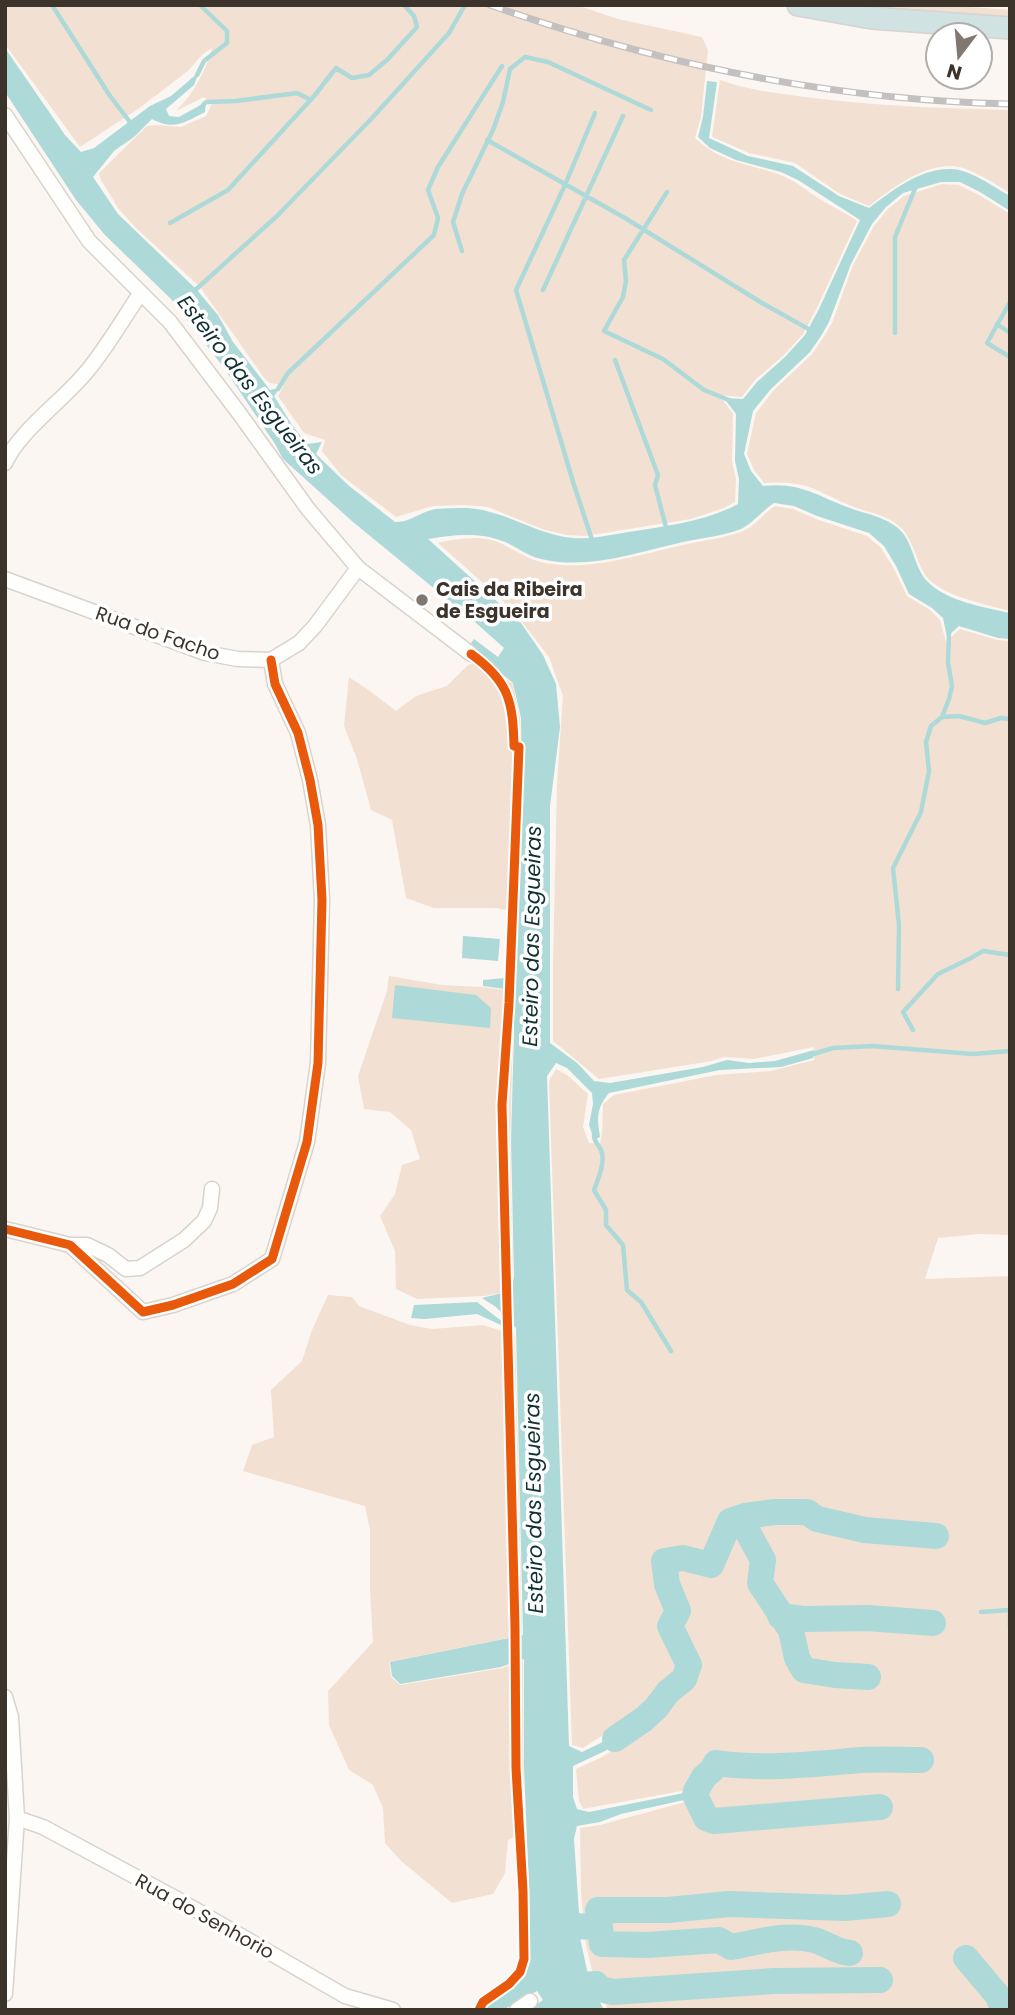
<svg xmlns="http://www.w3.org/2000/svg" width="1015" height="2015" font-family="Poppins,sans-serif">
<rect width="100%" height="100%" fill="#fbf6f1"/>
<path fill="#f2e1d2" d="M 5,5 L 576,5 L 618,19 L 702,37 L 708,50 L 701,117 L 695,138 C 724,165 750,163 783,176 C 797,182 807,191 820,199 C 832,207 845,212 857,221 L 817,308 L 803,334 L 784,355 L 755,380 L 742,397 L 719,395 L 733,414 L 732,461 L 736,479 L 735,502 L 724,508 L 691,519 L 585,536 L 566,535 L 542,529 L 488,507 L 465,505 L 433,506 L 396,517 L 342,476 L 322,451 L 325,440 L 304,433 L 278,396 L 284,385 L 270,383 L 265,379 L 200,287 L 135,227 L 118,208 L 101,180 L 99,173 L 147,126 L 157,125 L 181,127 L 206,116 L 212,104 L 204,97 L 176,111 C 194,93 205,72 212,48 L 203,54 L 188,71 L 138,109 L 80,147 L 5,44 Z
M 861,5 L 945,5 L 1010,10 L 1010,18 L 955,15 Z
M 720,80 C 747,90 776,93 805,97 C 873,106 941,108 1010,110 L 1010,193 C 995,184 969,166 951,166 C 920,166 893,188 869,206 L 840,194 L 795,163 L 749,153 L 712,137 Z
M 942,184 L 959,185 L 979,195 L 1010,214 L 1010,611 C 985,604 955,599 933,583 C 916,570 917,544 901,528 C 888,514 864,512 847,504 C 832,498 818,489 802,485 C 789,482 778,482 764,483 L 754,470 L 747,454 L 756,413 L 773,391 L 812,354 L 823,338 L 832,323 L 853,265 L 874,226 L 888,209 L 904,196 Z
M 775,506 L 793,509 L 816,519 L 867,536 L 881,548 L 893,567 L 907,596 L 930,610 L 940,620 L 946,642 L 960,629 L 997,640 L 1010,641 L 1010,1235 L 980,1234 L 938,1238 L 925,1279 L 1010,1276 L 1010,2010 L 608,2010 L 593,1975 L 585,1940 L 593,1937 L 604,1927 L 583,1913 L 581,1892 L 580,1828 L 600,1825 L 689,1801 L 697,1815 L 710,1828 L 721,1828 L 704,1800 L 706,1787 L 729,1773 L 724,1761 L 710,1761 L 697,1773 L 687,1790 L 583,1809 L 579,1801 L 576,1769 L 604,1756 L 649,1724 L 646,1710 L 639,1712 L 583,1748 L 572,1745 L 549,1081 L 556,1069 L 567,1075 L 588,1094 L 583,1127 L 589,1143 L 600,1144 L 602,1132 L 603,1104 L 614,1095 L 716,1075 L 771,1071 L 814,1060 L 814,1047 L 754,1059 L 724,1057 L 712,1061 L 599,1079 L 553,1041 L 553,965 L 557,784 L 563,696 L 549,657 L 512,609 L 438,543 C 461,538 485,534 506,546 C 520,553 530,560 545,563 C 592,572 643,553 688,544 C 706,540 724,538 741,532 C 754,527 763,514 775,506 Z
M 474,663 L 490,667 L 513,684 L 520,718 L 521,780 L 514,896 L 505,910 L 496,908 L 434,908 L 406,898 L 392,820 L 371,810 L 357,759 L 344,726 L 349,677 L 370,691 L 396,711 L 416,696 L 447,686 L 468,665 Z
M 389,976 L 442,985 L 482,987 L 511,991 L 513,1034 L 510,1138 L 513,1277 L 509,1291 L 485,1296 L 417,1299 L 396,1289 L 395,1251 L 380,1216 L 395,1194 L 402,1165 L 420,1159 L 411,1130 L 390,1112 L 364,1109 L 358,1076 L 387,991 Z
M 328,1295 L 352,1297 L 359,1306 L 410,1325 L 432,1329 L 483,1325 L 515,1335 L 522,1635 L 389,1662 L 391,1677 L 400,1685 L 502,1668 L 523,1660 L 524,1832 L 508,1840 L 505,1873 L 493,1894 L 452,1903 L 400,1860 L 385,1843 L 383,1808 L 373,1785 L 349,1770 L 329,1725 L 328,1691 L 373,1642 L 370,1591 L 370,1530 L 365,1506 L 243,1471 L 252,1445 L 274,1437 L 271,1390 L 302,1361 L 312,1330 Z"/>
<path fill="#add9d9" d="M 5,48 L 65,135 L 81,152 L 94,148 L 150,106 L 171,96 L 199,72 L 194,85 L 166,109 L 169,116 L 179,117 L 206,102 L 205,112 C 185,122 174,131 152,119 L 134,137 L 114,151 L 93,177 L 118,214 L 196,289 L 218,315 L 233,342 L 270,390 L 280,388 L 274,396 L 292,425 L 307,444 L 322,442 L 316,454 L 348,485 L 395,522 C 409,523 420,512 435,509 C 445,508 457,508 467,508 C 502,510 531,531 565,537 C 586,541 608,535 629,532 C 666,526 704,522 738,504 L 739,479 L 735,461 L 736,414 L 724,398 L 743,399 L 757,382 L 785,357 L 805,335 L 819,309 L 860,220 L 798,180 L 781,172 L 736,160 L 710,148 L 698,137 L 703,117 L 707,81 L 717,82 L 709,138 L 748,156 L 793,166 L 839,196 L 869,208 C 892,191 920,168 951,169 C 969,169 994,187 1010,196 L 1010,211 L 980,192 L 960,182 L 941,182 L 903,193 L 886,207 L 872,224 L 851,264 L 829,322 L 821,336 L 810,352 L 771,389 L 753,411 L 744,454 L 751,471 L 763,486 C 802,482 816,496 850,508 C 866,514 886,517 899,529 C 915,544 913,569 930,584 C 950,602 984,607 1010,613 L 1010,639 L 998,638 L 959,626 L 947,637 L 943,618 L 932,608 L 909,594 L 896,566 L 884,546 L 869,533 L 817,516 L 794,506 L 774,503 C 763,510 751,525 741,529 C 722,536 702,538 683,542 C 639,552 591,569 546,560 C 527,557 519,547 502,541 C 479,532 452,535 428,539 L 521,623 L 543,655 L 556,684 L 560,727 L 550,806 L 550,1043 L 577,1063 L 594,1081 L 610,1083 L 703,1067 L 727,1060 L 749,1063 L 775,1061 L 814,1050 L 813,1058 L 781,1067 L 720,1070 L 609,1093 C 596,1109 597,1118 600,1137 L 594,1140 L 589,1125 L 593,1104 L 592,1093 L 567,1068 L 556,1063 L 547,1076 L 569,1746 L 582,1752 L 605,1741 L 632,1721 L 645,1715 L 645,1723 L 605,1751 L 573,1766 L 573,1797 L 577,1809 L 589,1812 L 689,1792 L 694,1789 L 699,1776 L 716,1763 L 725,1769 L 705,1780 L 699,1796 L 706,1812 L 718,1827 L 704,1821 L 693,1798 L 621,1814 L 600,1822 L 577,1826 L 574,1839 L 579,1913 L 600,1927 L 593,1930 L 579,1933 L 590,1984 L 604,2010 L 528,2010 L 543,2000 L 537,1991 L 503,2010 L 487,2010 L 490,2002 L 524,1978 L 529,1960 L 529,1888 L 524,1767 L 524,1659 L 501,1667 L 400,1684 L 392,1676 L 390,1662 L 523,1635 L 516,1328 L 496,1307 L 482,1298 L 510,1291 L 514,1277 L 511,1139 L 514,1034 L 512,990 L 483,986 L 483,980 L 516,977 L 515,896 L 522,779 L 521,718 L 513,683 L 468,647 L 474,639 L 498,657 L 504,648 L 475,622 L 353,522 L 283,459 L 275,444 L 224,368 L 171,299 L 105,235 L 76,200 L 5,92 Z
M 463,936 L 500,939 L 498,961 L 462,958 Z
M 395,985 L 476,995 L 491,1008 L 490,1028 L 392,1018 Z
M 477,1302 L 504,1323 L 501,1325 L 477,1314 L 425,1319 L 411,1318 L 414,1305 Z"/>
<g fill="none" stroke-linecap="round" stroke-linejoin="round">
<path stroke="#add9d9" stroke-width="4.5" d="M 52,5 L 110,96 L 133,126
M 197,75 L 204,61 L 227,43 L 227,31 L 200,5
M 203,105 L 206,102 L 236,101 L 297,93 L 311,100
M 487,140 L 625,218 L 762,303 L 812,331
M 667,192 L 624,260 L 626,281 L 623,297 L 604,331 L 663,359 L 704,390 L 729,400
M 170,223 L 228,190 L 315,95 L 336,68 L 352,78 L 369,75 L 387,60 L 417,27 L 414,16 L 404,5
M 462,251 L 453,222 L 462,194 L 493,130 L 503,102 L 510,69 L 525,57 L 548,62 L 651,110
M 543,290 L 623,116
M 192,293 L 277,216 L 373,117 L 449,33 L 465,5
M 1010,302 L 987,343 L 1010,357
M 997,324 L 1010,333
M 895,333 L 895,237 L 917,184
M 615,360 L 658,475 L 655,485 L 667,531
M 278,389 L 288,373 L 434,235 L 438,218 L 428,190 L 438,167 L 502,66
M 593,543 L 574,485 L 516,290 L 565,185 L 595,113
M 942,717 L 959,716 L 985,723 L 1001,718 L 1010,719
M 898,989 L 899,925 L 893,868 L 921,812 L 929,771 L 926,742 L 931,726 L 942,717 L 949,699 L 952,686 L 948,663 L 949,632
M 913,1030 L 903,1012 L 938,974 L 971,958 L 983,951 L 1010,955
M 810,1055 L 833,1048 L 872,1046 L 973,1054 L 1010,1051
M 594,1135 C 594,1143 598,1143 601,1150 C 606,1162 598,1179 594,1190 L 606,1210 L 606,1225 L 623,1245 L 627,1290 L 641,1302 L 671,1351
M 981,1612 L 1010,1610
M 1010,1612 L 1010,1627"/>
<path stroke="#add9d9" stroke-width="26" d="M 740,1518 L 763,1560 L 760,1583 L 791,1630 L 797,1658 L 804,1670 L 835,1675 L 868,1677
M 780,1616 L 803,1619 L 867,1618 L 933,1623
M 615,1739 L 644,1719 L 656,1708 L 668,1692 L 684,1679 L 689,1665 L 670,1626 L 678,1611 L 667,1584 L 664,1561 L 683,1558 L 711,1565 L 730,1521 L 745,1516 L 775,1512 L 807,1512 L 817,1519 L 865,1530 L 936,1536
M 696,1791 L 704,1777 L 712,1770 L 716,1763 C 764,1770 813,1764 861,1760 C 881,1759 901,1760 921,1760
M 695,1795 L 706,1818 L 714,1821 L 880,1807
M 566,1926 L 600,1927 L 602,1944 L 647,1945 L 719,1940 L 731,1947 C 758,1942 787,1933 814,1940 C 826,1943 837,1952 850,1953
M 600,1927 L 598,1910 L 668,1910 L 729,1904 L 845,1908 L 888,1904
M 966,1958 L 998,1996 L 1003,2010
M 565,1986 L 596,1984 L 600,1989 L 613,1992 L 774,1981 L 880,1980"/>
<g stroke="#dad3cc" stroke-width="17">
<path id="minor" d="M 5,115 L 89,241 L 170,322 L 239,413 L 308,509 L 358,568 L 471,654
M 5,463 C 19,431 65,399 88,370 C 107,347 123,319 140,294
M 5,579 L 205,653 L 238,659 L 271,660 L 299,643 L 315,626 L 358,568
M 5,1229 L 70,1245 L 143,1312 L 173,1305 L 233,1284 L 272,1259 L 307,1142 L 318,1063 L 322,900 L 318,825 L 310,780 L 298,733 L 275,684 L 271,660
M 70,1245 L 87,1245 L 108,1255 L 126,1269 L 140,1268 L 184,1240 L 204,1221 L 210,1208 L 212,1189
M 5,1697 L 11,1717 L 17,1818 L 5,1994
M 17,1818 L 43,1827 L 177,1899 L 345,1996 L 393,2010
M 517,2010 L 530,2001"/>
</g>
<g stroke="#d6d3d0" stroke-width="24">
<path id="highway" d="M 798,5 L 872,18 L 1010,28"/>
</g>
<use href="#minor" stroke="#fefefd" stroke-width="14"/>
<use href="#highway" stroke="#d0e2e1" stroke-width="21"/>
<g stroke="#c3c0bf" stroke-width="7">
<path id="rail" d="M 490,5 C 657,64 832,100 1010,104"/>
</g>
<use href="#rail" stroke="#fff" stroke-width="4.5" stroke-dasharray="13" stroke-linecap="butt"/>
<g stroke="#fff" stroke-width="13">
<path id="cycleway" d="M 471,654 C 509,681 513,702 514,746 L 519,747 L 509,1003 L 502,1105 L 515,1628 L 516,1768 L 523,1891 L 524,1959 L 520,1972 L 509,1984 L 483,2002 L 479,2010
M 5,1229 L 70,1245 L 143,1312 L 173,1305 L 233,1284 L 272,1259 L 307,1142 L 318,1063 L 322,900 L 318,825 L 310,780 L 298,733 L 275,684 L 271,660"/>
</g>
<use href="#cycleway" stroke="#e8590c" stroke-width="9"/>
</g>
<circle fill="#7f7770" stroke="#fff" stroke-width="2.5" cx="422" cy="600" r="7"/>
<g text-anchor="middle" stroke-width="7" stroke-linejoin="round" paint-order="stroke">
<g font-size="19" font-weight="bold" fill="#3c332b" stroke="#fff" text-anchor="start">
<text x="436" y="596">Cais da Ribeira<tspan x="436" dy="22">de Esgueira</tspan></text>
</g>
<g font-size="19" fill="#3c332b" stroke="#fff">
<text transform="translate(158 633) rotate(19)" y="7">Rua do Facho</text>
<text transform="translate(205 1916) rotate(29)" y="7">Rua do Senhorio</text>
</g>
<g font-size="21" font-style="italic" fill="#103133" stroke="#fff">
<text transform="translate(250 385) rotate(52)" y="7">Esteiro das Esgueiras</text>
<text transform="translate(532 936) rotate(-89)" y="7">Esteiro das Esgueiras</text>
<text transform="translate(534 1503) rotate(-91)" y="7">Esteiro das Esgueiras</text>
</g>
</g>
<rect width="1015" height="2015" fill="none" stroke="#3c332b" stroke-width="14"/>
<g transform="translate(959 56) rotate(196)"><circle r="33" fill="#ffffff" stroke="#b1adaa" stroke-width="2"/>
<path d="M0-5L12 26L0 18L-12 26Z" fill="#7f7770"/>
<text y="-10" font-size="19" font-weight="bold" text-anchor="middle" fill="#3c332b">N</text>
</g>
</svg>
